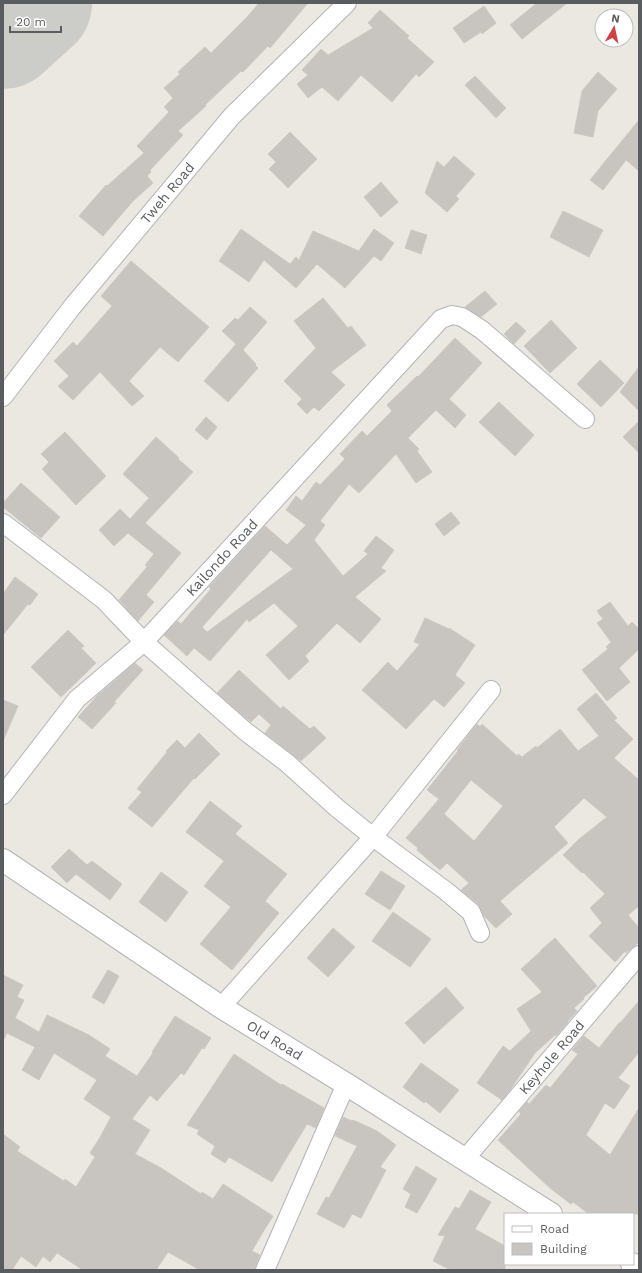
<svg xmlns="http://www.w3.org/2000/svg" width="642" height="1273" font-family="'Work Sans',sans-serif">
<rect width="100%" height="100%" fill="#eae8e1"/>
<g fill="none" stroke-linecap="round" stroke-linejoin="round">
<path stroke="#ccccc8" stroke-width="116" d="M 3,31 L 34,3"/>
</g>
<path fill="#c8c5c0" stroke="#cec9c1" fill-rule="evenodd" d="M 259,3 L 308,3 L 270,48 L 268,46 L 243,72 L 241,71 L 205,105 L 206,106 L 178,131 L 183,135 L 150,170 L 151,172 L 147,176 L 153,183 L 133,201 L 103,236 L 79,216 L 106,185 L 107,186 L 144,153 L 137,146 L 169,112 L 164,107 L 173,98 L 164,88 L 180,74 L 178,72 L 205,47 L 211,53 L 247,17 Z
M 537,3 L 567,3 L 522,39 L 510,25 Z
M 484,6 L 496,23 L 482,34 L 481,32 L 464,43 L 453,28 Z
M 380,10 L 409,36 L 407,38 L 434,62 L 419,77 L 416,74 L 392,102 L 361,75 L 338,101 L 322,87 L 308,98 L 297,84 L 308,75 L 302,70 L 321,49 L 328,55 L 373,28 L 368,23 Z
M 598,72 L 617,89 L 598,111 L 593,137 L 574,133 L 582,91 Z
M 475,76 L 506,108 L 496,118 L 465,85 Z
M 639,120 L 639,171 L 626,160 L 603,190 L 590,180 Z
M 290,132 L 317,159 L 288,188 L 269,169 L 276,162 L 268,154 Z
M 454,156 L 475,174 L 456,196 L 459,199 L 447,212 L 425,193 L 437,161 L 444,167 Z
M 381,182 L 398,202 L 381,217 L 364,197 Z
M 563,211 L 603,230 L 589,257 L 550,237 Z
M 241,229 L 290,264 L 296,257 L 299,260 L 313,231 L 359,251 L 374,229 L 394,243 L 381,261 L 374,256 L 345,288 L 317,264 L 296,288 L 264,260 L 249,282 L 219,261 Z
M 411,230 L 427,235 L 421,254 L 405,248 Z
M 131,261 L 209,327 L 178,362 L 160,347 L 129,381 L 144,396 L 132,406 L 100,372 L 73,400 L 58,386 L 69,376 L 54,361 L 73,342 L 77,346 L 112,306 L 101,296 Z
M 485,291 L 497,304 L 481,317 L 465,307 Z
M 323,298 L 348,328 L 351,326 L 366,345 L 331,372 L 345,385 L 319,411 L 314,407 L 307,414 L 297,404 L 302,399 L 284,381 L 316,348 L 294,321 Z
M 250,307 L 267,322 L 243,350 L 256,364 L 255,365 L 258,368 L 228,402 L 204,381 L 236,344 L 222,331 L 235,318 L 238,320 Z
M 551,320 L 577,348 L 550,373 L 524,346 Z
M 516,322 L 526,331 L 514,344 L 504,334 Z
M 455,338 L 482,363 L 449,399 L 466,415 L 455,428 L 436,410 L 408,438 L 419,449 L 417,451 L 432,472 L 416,483 L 396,454 L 359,493 L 349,484 L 320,521 L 325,525 L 314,540 L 343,576 L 368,554 L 364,551 L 376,536 L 394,550 L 381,568 L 386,571 L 355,597 L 381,619 L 360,643 L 337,623 L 305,656 L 309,661 L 289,680 L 266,655 L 298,626 L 274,603 L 249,622 L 247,619 L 210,661 L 194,648 L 187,656 L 164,635 L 178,621 L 181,624 L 211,589 L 209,587 L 265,526 L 287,545 L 306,525 L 286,510 L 296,496 L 302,501 L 316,482 L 320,485 L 345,459 L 340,454 L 362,431 L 367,436 L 392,411 L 387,405 L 417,376 L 418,377 ZM 271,550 L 293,569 L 207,632 L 202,627 Z
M 600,360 L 624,383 L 601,407 L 577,384 Z
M 639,367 L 639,411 L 620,392 Z
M 499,402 L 534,435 L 515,456 L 479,422 Z
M 206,417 L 217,427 L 207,440 L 195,430 Z
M 639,421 L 639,453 L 623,437 Z
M 65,432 L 106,476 L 76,505 L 42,469 L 49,462 L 41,454 Z
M 156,437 L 179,458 L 178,459 L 193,472 L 145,523 L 181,553 L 146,595 L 154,602 L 138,621 L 119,600 L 147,567 L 145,565 L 154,554 L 128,533 L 114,546 L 99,530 L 120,509 L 130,519 L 149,498 L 123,474 Z
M 21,483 L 60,517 L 41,538 L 3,507 L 3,503 Z
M 451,512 L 460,523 L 444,536 L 435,524 Z
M 15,577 L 38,594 L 30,605 L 28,604 L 3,635 L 3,594 Z
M 610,602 L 628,626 L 632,622 L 639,629 L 639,649 L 619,668 L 630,682 L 607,701 L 582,670 L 608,649 L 606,647 L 611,642 L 597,623 L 603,619 L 597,611 Z
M 425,618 L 449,629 L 449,628 L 475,645 L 455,675 L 465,683 L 444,707 L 434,699 L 406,729 L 362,690 L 388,662 L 397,671 L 420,644 L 414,642 Z
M 68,630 L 84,646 L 81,648 L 96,663 L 61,697 L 31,667 Z
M 135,663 L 143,670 L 114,702 L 116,703 L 92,729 L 78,717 L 97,696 Z
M 239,670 L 281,709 L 283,706 L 310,729 L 314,726 L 326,738 L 301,761 L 265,733 L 271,725 L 259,714 L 251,722 L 217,693 Z
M 596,693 L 617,718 L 614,720 L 633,739 L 614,758 L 639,780 L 639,906 L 628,915 L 639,928 L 639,942 L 626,953 L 625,951 L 615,962 L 589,936 L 602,923 L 590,908 L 605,894 L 583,872 L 582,873 L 563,855 L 578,840 L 607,817 L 584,798 L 554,827 L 568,843 L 500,901 L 512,914 L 496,928 L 484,916 L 478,904 L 461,890 L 469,883 L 447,863 L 440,870 L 417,850 L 418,848 L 406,838 L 439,799 L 427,790 L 458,751 L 457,750 L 477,724 L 480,727 L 482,724 L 517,756 L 518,754 L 522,757 L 536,746 L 537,748 L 560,729 L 578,751 L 599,736 L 577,709 ZM 471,780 L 503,806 L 474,841 L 444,814 Z
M 3,700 L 18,706 L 3,741 Z
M 199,733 L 220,754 L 195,779 L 194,778 L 152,827 L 128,808 L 142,792 L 137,789 L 167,752 L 166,751 L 177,740 L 185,748 Z
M 210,801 L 242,826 L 235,834 L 287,874 L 265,901 L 279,913 L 232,970 L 200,944 L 231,907 L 204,886 L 224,861 L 186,832 Z
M 69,849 L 87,865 L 92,861 L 122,884 L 110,900 L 76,874 L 67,883 L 51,867 Z
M 381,871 L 405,886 L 390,910 L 365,894 Z
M 161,872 L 188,892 L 166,922 L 139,902 Z
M 393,912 L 431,939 L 410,967 L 372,941 Z
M 333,928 L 355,947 L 328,977 L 307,958 Z
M 555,938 L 597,986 L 583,998 L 584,999 L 574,1008 L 577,1011 L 567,1022 L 568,1022 L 556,1036 L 555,1035 L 535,1053 L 510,1090 L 502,1100 L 477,1083 L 503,1046 L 510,1051 L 531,1031 L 517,1009 L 542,992 L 521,969 L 541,951 L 541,950 Z
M 108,970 L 119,976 L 104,1004 L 92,997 Z
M 3,975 L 23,985 L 17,997 L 24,1000 L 15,1018 L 39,1032 L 47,1015 L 89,1035 L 110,1049 L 105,1056 L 137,1076 L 153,1053 L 152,1052 L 175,1016 L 211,1038 L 204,1049 L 202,1048 L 184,1075 L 181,1073 L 157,1101 L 150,1095 L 132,1119 L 150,1130 L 135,1154 L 161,1168 L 201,1194 L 202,1192 L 213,1199 L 223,1184 L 273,1216 L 263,1232 L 252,1251 L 260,1255 L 254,1270 L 200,1270 L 168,1252 L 156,1270 L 83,1270 L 57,1253 L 50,1262 L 43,1256 L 36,1267 L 21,1256 L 12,1270 L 3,1270 L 3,1134 L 20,1147 L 17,1151 L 64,1181 L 65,1179 L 76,1187 L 95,1157 L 90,1153 L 99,1139 L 111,1117 L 84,1099 L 97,1080 L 54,1053 L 39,1080 L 22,1070 L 35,1047 L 7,1033 L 3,1041 Z
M 446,987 L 464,1008 L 424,1044 L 405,1023 Z
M 639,1001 L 639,1052 L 618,1078 L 630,1086 L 614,1109 L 605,1103 L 586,1135 L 610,1155 L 639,1108 L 639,1214 L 589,1214 L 573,1202 L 571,1204 L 550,1188 L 498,1140 L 521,1114 L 519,1112 L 527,1102 L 529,1104 L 546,1085 L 550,1088 L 578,1054 L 572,1050 L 584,1036 L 599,1048 L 619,1023 L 620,1023 Z
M 234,1054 L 281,1085 L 282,1084 L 324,1108 L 316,1128 L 307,1124 L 272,1182 L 229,1157 L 225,1163 L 211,1154 L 215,1146 L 197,1134 L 199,1130 L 187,1125 Z
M 421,1063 L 459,1090 L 440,1113 L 425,1101 L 424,1103 L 403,1087 Z
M 343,1117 L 352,1121 L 353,1120 L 377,1131 L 396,1145 L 380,1167 L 386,1170 L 361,1218 L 352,1214 L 344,1228 L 317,1214 L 326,1197 L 329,1198 L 357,1146 L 335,1136 Z
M 416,1166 L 437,1179 L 417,1213 L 405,1207 L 411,1194 L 403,1189 Z
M 470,1190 L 491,1202 L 475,1229 L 505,1246 L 505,1270 L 451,1270 L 433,1261 L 445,1236 L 438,1235 L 455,1207 L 459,1209 Z"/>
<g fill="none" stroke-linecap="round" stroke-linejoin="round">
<g stroke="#b2b4b7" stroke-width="20">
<g id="minor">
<path id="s1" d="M 3,397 L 72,307 L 232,116 L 347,3"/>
<path d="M 3,523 L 104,600 L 144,642 L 245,731 L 287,763 L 337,808 L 373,837 L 446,891 L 471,912 L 480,933"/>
<path id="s2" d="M 3,795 L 77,699 L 144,642 L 441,319 L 452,315 L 462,317 L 482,330 L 585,419"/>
<path d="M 221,1007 L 373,837 L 491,690"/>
<path id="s3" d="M 464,1160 L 639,955"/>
<path d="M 265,1270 L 346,1084"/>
</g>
</g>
<g stroke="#b2b4b7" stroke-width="24">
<g id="tertiary">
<path id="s4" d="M 3,860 L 221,1007 L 346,1084 L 551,1214"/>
<path d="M 632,1264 L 639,1269"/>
</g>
</g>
<use href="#minor" stroke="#fff" stroke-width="18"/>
<use href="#tertiary" stroke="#fff" stroke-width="22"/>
</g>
<g text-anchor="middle" stroke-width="4" stroke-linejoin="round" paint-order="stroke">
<g font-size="14" fill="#5a5d60" stroke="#fff">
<text dy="5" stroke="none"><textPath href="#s1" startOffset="262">Tweh Road</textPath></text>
<text dy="5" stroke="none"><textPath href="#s2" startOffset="324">Kailondo Road</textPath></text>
<text dy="5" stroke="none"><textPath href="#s4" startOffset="326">Old Road</textPath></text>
<text dy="5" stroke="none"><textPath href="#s3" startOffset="135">Keyhole Road</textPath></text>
</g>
</g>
<rect width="642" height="1273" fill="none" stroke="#5a5d60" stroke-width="8"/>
<rect x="504" y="1213" width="130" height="52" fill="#ffffff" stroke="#bdbebf"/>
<rect x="512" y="1226" width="20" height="6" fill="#ffffff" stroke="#bdbebf"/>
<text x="540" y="1233" font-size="12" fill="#5a5d60">Road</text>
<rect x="512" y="1243" width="20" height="12" fill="#c8c5c0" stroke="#bdbebf"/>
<text x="540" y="1253" font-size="12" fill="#5a5d60">Building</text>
<g transform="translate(614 28) rotate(9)"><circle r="19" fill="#ffffff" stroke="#bdbebf"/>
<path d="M0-3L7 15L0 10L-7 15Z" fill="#d14144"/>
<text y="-6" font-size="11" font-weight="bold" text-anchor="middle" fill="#5a5d60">N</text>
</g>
<path d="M10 26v6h51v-6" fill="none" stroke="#5a5d60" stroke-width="2"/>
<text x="16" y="26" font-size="12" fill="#5a5d60" stroke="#ffffff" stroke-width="3" paint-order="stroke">20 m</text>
</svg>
